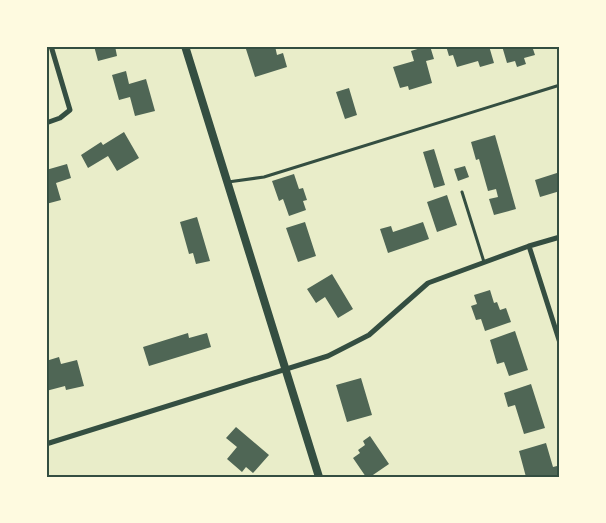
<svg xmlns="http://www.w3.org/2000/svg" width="606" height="523" font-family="'IBM Plex Serif',serif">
<rect width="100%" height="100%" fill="#e9edc9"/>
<path fill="#4f6655" d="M 94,46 L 115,46 L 117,56 L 98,61 Z
M 245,46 L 275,46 L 277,55 L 283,53 L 287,67 L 255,77 Z
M 427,46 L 430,46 L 434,59 L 426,61 L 432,83 L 409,90 L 408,86 L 400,88 L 393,67 L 414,61 L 411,51 Z
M 446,46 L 489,46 L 494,63 L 480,67 L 478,61 L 457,67 L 453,55 L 449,56 Z
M 502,46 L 532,46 L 535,55 L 524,58 L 526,64 L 517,67 L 515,61 L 507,63 Z
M 126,71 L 129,84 L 146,79 L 155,111 L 135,116 L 130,97 L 119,100 L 112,75 Z
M 349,88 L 357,115 L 345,119 L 336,92 Z
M 124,132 L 139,158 L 117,171 L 108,156 L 88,168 L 81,155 L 101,142 L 103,145 Z
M 495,135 L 516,209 L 494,215 L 489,199 L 498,197 L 496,189 L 488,191 L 479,159 L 476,160 L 471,142 Z
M 434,149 L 445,185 L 434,188 L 423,152 Z
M 67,164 L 71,178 L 56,183 L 61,200 L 46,204 L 46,170 Z
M 465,166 L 469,177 L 458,181 L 454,169 Z
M 560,172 L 560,191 L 540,197 L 535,180 Z
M 294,174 L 299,189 L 303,188 L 307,200 L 303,201 L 306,210 L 289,216 L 283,199 L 279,201 L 272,181 Z
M 447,195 L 457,225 L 437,232 L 427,202 Z
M 197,217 L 210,261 L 196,264 L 193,253 L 189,254 L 180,222 Z
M 305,222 L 316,256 L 298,262 L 286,228 Z
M 423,222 L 429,239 L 388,253 L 380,229 L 391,226 L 393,232 Z
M 332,274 L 353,309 L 338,318 L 325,297 L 316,303 L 307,289 Z
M 490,290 L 494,303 L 497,302 L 500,310 L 506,308 L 511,322 L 485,331 L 481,319 L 476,320 L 471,306 L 477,304 L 474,295 Z
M 515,331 L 528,370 L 509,376 L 504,362 L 497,364 L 490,340 Z
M 188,333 L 189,338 L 207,333 L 211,347 L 149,366 L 143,347 Z
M 59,357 L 61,364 L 77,360 L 84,386 L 66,390 L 65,386 L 46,391 L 46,361 Z
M 361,378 L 372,415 L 347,422 L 336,385 Z
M 531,384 L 545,428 L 524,434 L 515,405 L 508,407 L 504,393 Z
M 236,427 L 269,455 L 253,473 L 246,467 L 242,472 L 227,459 L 237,447 L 226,438 Z
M 370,436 L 389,464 L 370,477 L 366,477 L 353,458 L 360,453 L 358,450 L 365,445 L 363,441 Z
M 546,443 L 553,467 L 557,466 L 560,477 L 526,477 L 519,451 Z"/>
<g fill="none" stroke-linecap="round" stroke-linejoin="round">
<path stroke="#344e41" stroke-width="3" d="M 228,182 L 264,177 L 560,85
M 462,192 L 484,262"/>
<path stroke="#344e41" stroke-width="5" d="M 46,123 L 60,118 L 70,110 L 51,46
M 529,246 L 560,343
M 46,444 L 328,356 L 369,335 L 428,283 L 529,246 L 560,237"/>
<path stroke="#344e41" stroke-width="8" d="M 185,46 L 319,477"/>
</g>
<rect width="606" height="523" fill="none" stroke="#fefae0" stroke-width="95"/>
<rect x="48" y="48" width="510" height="428" fill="none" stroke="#344e41" stroke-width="2"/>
</svg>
